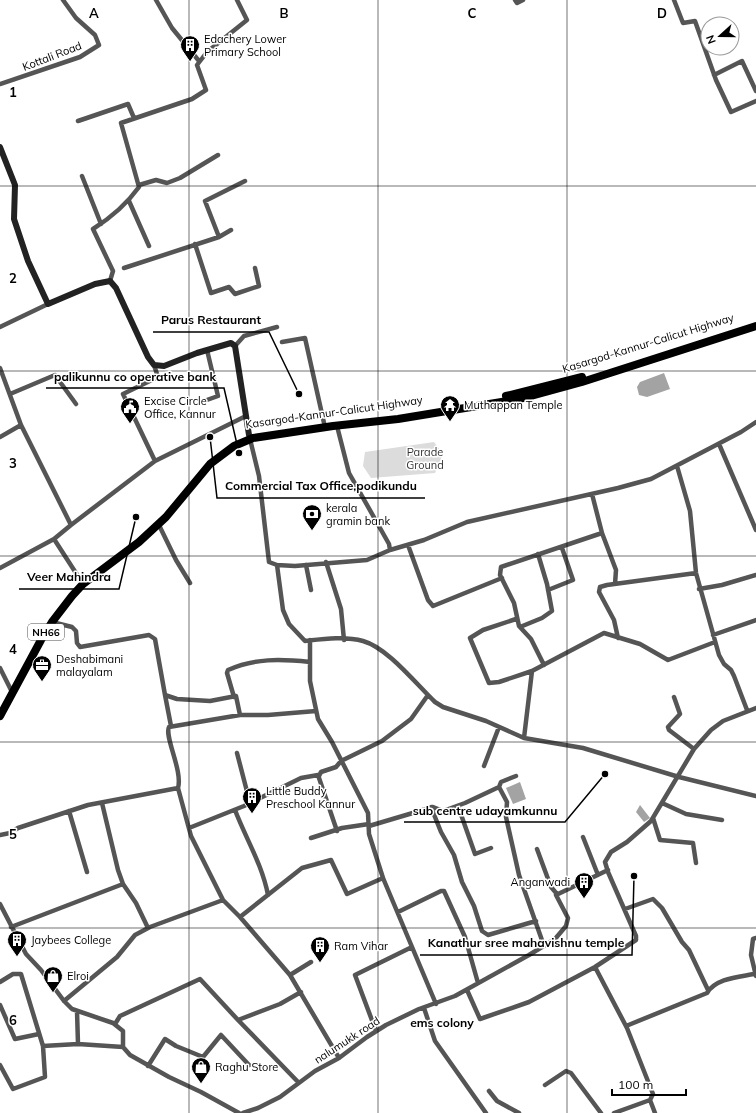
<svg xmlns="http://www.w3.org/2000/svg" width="756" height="1113" font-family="Mulish,sans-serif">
<rect width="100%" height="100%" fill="#fff"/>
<path fill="#dcdcdc" d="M 434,442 L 443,454 L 435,473 L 371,478 L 363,466 L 365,452 Z"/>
<path fill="#a3a3a3" d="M 664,373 L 670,389 L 647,397 L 639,395 L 637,387 L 640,382 Z
M 520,782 L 526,799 L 513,804 L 506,788 Z
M 640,805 L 650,818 L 644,822 L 636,812 Z"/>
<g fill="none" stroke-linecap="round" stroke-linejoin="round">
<path stroke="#555" stroke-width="4.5" d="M 156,0 L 172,28 L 199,61
M 515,0 L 517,3 L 523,0
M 674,0 L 683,23 L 695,21 L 716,80 L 731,112 L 756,101
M 714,75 L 742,61 L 756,91
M 0,84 L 80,57 L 99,45 L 95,35 L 76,18 L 63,0
M 78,121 L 128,104 L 134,118
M 82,176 L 101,224
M 139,185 L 156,180 L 167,183 L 180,178 L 218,155
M 129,201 L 149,246
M 219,237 L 205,201 L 245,181
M 195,244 L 211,293 L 229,287 L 235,294 L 259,286 L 255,268
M 124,268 L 219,237 L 231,230
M 110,281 L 113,271 L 93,229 C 112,217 126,205 139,187 L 121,123 L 192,99 L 206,90 L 197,65 L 207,52 L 247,20 L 237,0
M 0,327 L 48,304
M 282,342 L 305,338 L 324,423
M 235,346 L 244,336 L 277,327
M 154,365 L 158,377 L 123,394 L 155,461
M 0,368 L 21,425 L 71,525 L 54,539 L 83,584
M 10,394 L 55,375 L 76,404
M 204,401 L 218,396 L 207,350
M 337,426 L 349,473 L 389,544 L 390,550
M 0,437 L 21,425
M 250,439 L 259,476 L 269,562 L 277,565 L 295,566 L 367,560 L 390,550 L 424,540 L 467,522 L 618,488 L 651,479 L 741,432 L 756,422
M 719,444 L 756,530
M 677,466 L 690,511 L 696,573 L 719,655 L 724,664 L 731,670 L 734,676 L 747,710
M 158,523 L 176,560 L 190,583
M 71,525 L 155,461 L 246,416
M 602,533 L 616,570 L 615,584
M 408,545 L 428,600 L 433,606 L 502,578
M 326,562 L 341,609 L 344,640
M 277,565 L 283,610 L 289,624 L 305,641 C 323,639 345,636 363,641 C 388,648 416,684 435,702 L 443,707 L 486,721 L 524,738 L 532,671 L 604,633 L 640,644 L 668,660 L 715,642
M 306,565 L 311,590
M 0,568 L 54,539
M 699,589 L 722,585 L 756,575
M 548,590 L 573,580 L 562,548
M 516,619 L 483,630 L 470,638 L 489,683 L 499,682 L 532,671
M 52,622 L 72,627 L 76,631 L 77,643 L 80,647 L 149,635 L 155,639 L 165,695
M 520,627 L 542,618 L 552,611 L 547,584 L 538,554
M 713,635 L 756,620
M 618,638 L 614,620 L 599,592 L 600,587 L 607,585 L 696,573
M 310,640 L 310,681 L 318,719 L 332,742 L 368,813 L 369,834 L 383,878 L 436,1004
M 544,665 L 531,639 L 519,626 L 514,603 L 500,575 L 501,567 L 602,533 L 592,494
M 0,668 L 12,692
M 234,697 L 227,673 L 228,670 C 254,658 281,659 310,662
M 674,697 L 680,714 L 668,727 L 669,730 L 694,749
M 171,726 L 165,695 L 177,699 L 210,701 L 236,696 L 240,715
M 524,738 L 583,748 L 679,777 L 756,796
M 237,753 L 250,803
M 484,766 L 499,727
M 319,776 L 321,772 L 336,767 L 341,761 L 382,741 L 411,719 L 428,695
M 499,787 L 507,802 L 506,817 L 519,875 L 544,946
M 178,788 C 183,771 164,736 169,727 L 240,715 L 268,715 L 316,711
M 662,803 L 686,814 L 722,820
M 458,806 L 475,854 L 491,848
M 431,807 L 441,832 L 454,855 L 462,882 L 474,906 L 482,931 L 488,935 L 536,921
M 235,810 C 246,839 262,864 268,895
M 69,811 L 87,872
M 653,818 L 660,840 L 693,843 L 696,863
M 369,826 L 433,807 L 443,811 L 465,803 L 499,787 L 501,782 L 516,776
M 189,828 L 244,806 L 301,778 L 318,775 L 337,831
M 0,835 L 10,833 L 18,828 L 88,805 L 178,788 L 191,836 L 223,900 L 240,917
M 583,837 L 598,875
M 311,838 L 342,828 L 369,824
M 537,849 L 551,887 L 557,894
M 123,884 L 136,903 L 148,928
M 0,904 L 26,954 L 41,970 L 64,1001 L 72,1009 L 113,1023 L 123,1031 L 123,1047 L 130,1055 L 169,1077 L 201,1092 L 239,1113
M 625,909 L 653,899 L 662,908 L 682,942 L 689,950 L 708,990
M 398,912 L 441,891 L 444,891 L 465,937 L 478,983
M 11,927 L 123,884 L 118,870 L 102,803
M 756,938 L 753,939 L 751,955 L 756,976
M 311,962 L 290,975 L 339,1058
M 595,967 L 627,1028 L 653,1094 L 650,1100 L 655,1113
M 290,975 L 240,917 L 302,868 L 331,860 L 347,894 L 383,878
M 0,982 L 13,974 L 21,974 L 43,1046 L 78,1044 L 77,1011
M 467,990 L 480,1019 L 529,1002 L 595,967 L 636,940 L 636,936 L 608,872 L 605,862 L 611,852 L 627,842 L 651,821 L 694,749 L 711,730 L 723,721 L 756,708
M 64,1001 L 117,957 L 135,935 L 150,927 L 223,900
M 0,1005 L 15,1039 L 39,1034
M 424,1008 L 435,1041 L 486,1113
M 115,1024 L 120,1016 L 200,979 L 238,1020
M 626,1026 L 707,993 C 716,978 739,977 754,974
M 376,1031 L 355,975 L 412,947
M 78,1044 L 123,1047
M 0,1065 L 13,1089 L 45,1077 L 43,1046
M 148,1066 L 165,1039 L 176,1046 L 203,1057 L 221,1035 L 249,1065
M 299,1083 L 238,1020 L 280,1004 L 301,992
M 545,1085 L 566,1071 L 571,1073 L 601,1113
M 489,1091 L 497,1101 L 519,1113
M 243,1113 L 258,1108 L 280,1097 L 315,1071 L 339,1058 L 367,1037 L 386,1025 L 419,1009 L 455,996 L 529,955 L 555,939 L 566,926 L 568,918 L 556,895 L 608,870
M 614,1113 L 650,1100"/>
<path stroke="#222" stroke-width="6" d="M 0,147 L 15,185 L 14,219 L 28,261 L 48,304 L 95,284 L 110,281 L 116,288 L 148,357 L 154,365 L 164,366 L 197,353 L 231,343 L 235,346 L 249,435"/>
<path stroke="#000" stroke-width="8" d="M 506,396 L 582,377
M 0,716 L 41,640 L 52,622 L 72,596 L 83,584 L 139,542 L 166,517 L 210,464 L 234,446 L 253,438 L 333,426 L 398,419 L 520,399 L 582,382 L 756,326"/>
</g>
<path fill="none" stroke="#000" stroke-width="1" stroke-opacity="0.55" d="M 189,0 L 189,1113M 378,0 L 378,1113M 567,0 L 567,1113M 0,186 L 756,186M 0,371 L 756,371M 0,556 L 756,556M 0,742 L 756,742M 0,928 L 756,928"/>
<defs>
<g id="building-pin" transform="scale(1)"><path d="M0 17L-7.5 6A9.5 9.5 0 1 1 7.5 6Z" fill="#000" stroke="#fff"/><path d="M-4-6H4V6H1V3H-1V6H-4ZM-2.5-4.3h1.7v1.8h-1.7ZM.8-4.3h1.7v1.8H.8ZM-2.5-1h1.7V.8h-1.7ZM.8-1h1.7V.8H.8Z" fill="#fff"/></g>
<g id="temple-pin" transform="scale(1)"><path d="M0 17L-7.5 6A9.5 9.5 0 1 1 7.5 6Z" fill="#000" stroke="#fff"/><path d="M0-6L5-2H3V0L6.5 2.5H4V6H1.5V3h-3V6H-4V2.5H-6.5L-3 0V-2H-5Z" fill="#fff"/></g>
<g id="civic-pin" transform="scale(1)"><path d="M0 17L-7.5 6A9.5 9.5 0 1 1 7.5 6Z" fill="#000" stroke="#fff"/><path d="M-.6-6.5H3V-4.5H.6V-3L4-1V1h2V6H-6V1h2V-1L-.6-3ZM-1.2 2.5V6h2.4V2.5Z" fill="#fff"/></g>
<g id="bank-pin" transform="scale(1)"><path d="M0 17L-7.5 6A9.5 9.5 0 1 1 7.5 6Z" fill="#000" stroke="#fff"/><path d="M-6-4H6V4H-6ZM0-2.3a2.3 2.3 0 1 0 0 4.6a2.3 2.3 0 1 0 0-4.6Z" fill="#fff"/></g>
<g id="office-pin" transform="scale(1)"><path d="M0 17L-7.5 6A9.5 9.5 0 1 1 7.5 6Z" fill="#000" stroke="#fff"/><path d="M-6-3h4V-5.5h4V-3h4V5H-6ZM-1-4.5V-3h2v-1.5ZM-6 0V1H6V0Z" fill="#fff"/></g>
<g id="shop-pin" transform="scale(1)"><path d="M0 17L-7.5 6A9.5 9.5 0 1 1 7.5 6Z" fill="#000" stroke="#fff"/><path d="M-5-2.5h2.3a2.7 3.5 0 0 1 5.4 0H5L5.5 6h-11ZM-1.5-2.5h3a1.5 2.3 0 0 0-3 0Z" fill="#fff"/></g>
</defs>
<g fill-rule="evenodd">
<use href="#building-pin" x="190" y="45"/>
<use href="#temple-pin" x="450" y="405"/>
<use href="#civic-pin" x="130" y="407"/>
<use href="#bank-pin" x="312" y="514"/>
<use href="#office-pin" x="42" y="665"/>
<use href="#building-pin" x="252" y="797"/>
<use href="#building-pin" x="584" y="882"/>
<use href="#building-pin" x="17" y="940"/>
<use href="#building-pin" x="320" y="946"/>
<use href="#shop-pin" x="53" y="976"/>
<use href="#shop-pin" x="201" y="1067"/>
</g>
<g text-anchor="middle" stroke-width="3" stroke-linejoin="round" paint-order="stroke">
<rect fill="#fff" stroke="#4c4c4c" stroke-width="1" x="28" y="624" width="36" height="16" rx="3"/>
<g font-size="10" font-weight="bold" fill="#000">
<text x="46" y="636">NH66</text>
</g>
<g font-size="11" fill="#000" stroke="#fff" text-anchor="start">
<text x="204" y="43">Edachery Lower<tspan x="204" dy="13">Primary School</tspan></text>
<text x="144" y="405">Excise Circle<tspan x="144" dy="13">Office, Kannur</tspan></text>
<text x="464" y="409">Muthappan Temple</text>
<text x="326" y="512">kerala<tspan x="326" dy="13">gramin bank</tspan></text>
<text x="56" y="663">Deshabimani<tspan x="56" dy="13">malayalam</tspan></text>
<text x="266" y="795">Little Buddy<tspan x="266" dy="13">Preschool Kannur</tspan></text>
<text x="570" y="886" text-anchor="end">Anganwadi</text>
<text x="31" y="944">Jaybees College</text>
<text x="334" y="950">Ram Vihar</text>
<text x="67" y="980">Elroi</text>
<text x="215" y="1071">Raghu Store</text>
</g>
<g font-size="11" fill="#000" stroke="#fff">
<text transform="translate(52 56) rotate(-21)" y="4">Kottali Road</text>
<text transform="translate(648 343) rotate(-17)" y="4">Kasargod-Kannur-Calicut Highway</text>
<text transform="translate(334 412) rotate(-8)" y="4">Kasargod-Kannur-Calicut Highway</text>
<text transform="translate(347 1040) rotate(-33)" y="4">nalumukk road</text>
</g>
<g font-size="11" fill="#333" stroke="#fff">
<text x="425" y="456">Parade<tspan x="425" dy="13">Ground</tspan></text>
</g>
<g font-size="12" font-weight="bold" fill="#000" stroke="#fff">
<text x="442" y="1027">ems colony</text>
</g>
</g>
<g font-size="13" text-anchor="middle" font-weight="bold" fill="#000" stroke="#fff" stroke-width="3" stroke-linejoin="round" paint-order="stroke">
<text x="94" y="18">A</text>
<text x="284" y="18">B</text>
<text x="472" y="18">C</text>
<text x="662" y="18">D</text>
<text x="13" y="97">1</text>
<text x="13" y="283">2</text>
<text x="13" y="468">3</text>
<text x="13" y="654">4</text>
<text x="13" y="839">5</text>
<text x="13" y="1025">6</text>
</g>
<path fill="none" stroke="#000" stroke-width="1.5" d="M299 394L269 332H153M239 453L224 388H46M210 437L217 498H425M136 517L119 589H19M605 774L565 822H404M634 876L632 955H420"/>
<g fill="#000" stroke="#fff" stroke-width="1.5">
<circle cx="299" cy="394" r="4"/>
<circle cx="239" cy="453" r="4"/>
<circle cx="210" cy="437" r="4"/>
<circle cx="136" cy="517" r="4"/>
<circle cx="605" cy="774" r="4"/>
<circle cx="634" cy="876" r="4"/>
</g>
<g font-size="12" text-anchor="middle" font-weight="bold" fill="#000" stroke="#fff" stroke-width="3" stroke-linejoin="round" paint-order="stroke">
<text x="211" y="324">Parus Restaurant</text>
<text x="135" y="381">palikunnu co operative bank</text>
<text x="321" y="490">Commercial Tax Office,podikundu</text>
<text x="69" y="581">Veer Mahindra</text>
<text x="485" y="815">sub centre udayamkunnu</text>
<text x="526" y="947">Kanathur sree mahavishnu temple</text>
</g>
<g transform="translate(720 36) rotate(249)"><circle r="19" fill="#ffffff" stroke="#999999"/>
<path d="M0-3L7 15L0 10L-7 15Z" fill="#000000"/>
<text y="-6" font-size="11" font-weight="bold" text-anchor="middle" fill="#000000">N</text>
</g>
<path d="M612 1089v6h74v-6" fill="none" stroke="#000000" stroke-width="2"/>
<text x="618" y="1089" font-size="12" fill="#000000" stroke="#ffffff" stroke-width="3" paint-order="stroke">100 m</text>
</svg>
